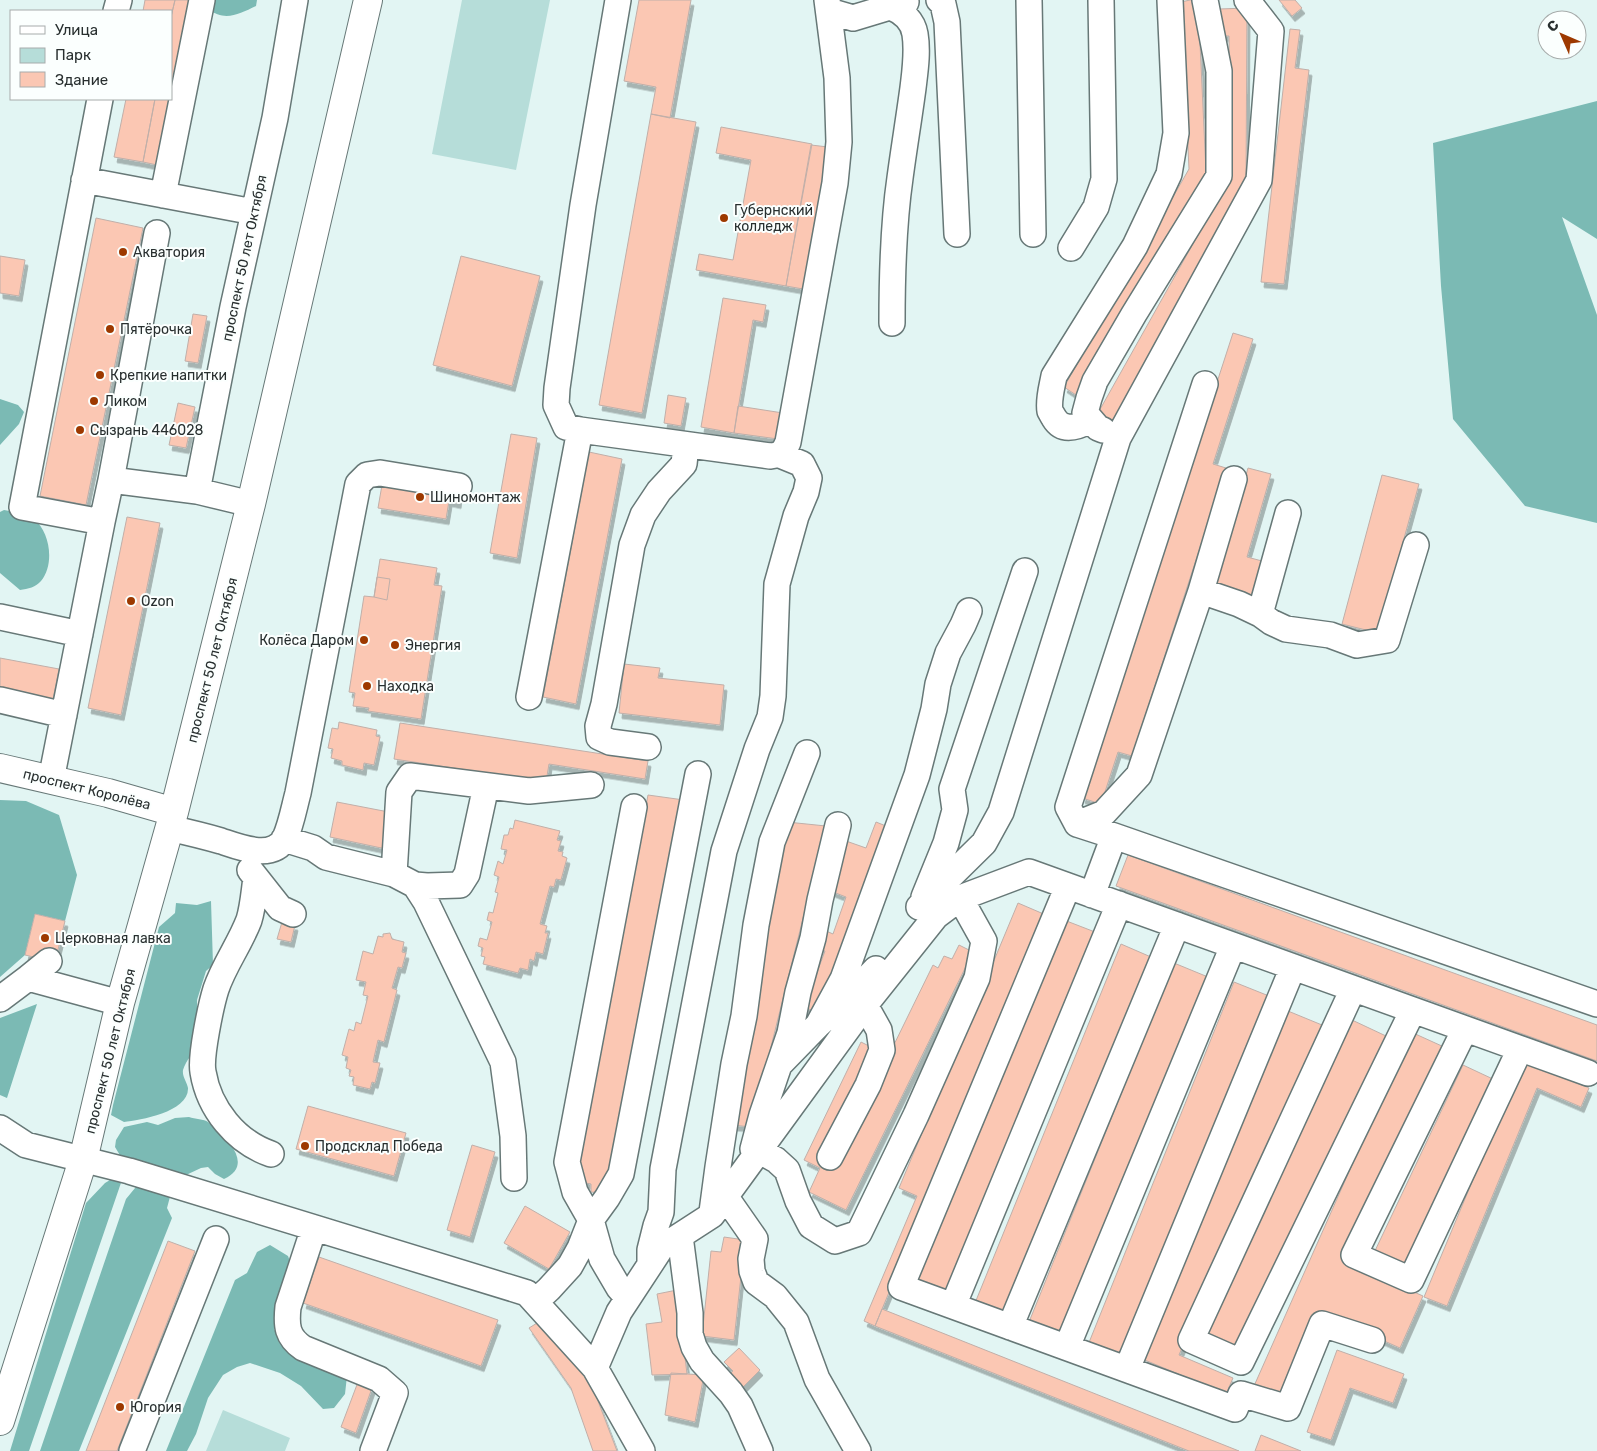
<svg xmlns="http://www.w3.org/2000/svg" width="1597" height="1451" font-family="Rubik,sans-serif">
<defs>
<filter id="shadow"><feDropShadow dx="3" dy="5.5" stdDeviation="0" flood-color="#0004"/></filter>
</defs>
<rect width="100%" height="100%" fill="#e2f5f3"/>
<path fill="#b6ddd9" d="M 462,0 L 550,0 L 516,170 L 432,154 Z
M 223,1410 L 290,1438 L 285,1451 L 206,1451 Z"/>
<path fill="#7bbab4" d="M 208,0 L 257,0 L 256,6 C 239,14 225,22 208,9 Z
M 1597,101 L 1597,239 L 1562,217 L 1597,315 L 1597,523 L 1525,506 L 1453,419 L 1441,286 L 1433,143 Z
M 0,399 L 18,405 L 24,412 L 19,424 L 0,445 Z
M 4,510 C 15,512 25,512 34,519 C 50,532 55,564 41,581 C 36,587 28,589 20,590 L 0,573 L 0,512 Z
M 0,800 L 26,801 L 59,815 L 77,875 L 65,921 L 35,914 L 25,955 L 0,977 Z
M 211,901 L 213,965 L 206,971 L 197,1000 L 197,1006 L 202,1011 C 200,1023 199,1035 196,1046 C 194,1053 186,1060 183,1070 C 182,1077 187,1082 188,1088 C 189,1112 140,1120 124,1122 L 111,1115 L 113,1105 L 159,927 L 175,913 L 176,903 L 197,905 Z
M 37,1004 L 7,1098 L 0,1095 L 0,1018 Z
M 189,1117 C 195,1119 204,1119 208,1122 C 211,1124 214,1127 217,1129 C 231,1143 252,1166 224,1179 L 215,1174 L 208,1167 L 201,1168 L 186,1175 L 173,1174 L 121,1157 L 115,1147 L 116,1140 L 124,1127 L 147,1122 L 158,1125 L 175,1118 Z
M 115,1177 L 123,1177 L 29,1451 L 10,1451 L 86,1203 L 105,1183 Z
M 140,1182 L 171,1193 L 167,1208 L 172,1218 L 79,1451 L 40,1451 L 126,1199 Z
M 270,1245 L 288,1256 L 293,1269 L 279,1305 L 274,1329 L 282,1343 L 347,1376 L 345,1394 L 334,1408 L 323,1409 L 301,1386 L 280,1373 L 250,1363 L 237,1367 L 223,1375 L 208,1398 L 196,1434 L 187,1451 L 166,1451 L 235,1280 L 247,1273 L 257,1252 Z"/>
<path fill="#fbc7b3" stroke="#c0afa9" filter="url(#shadow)" d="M 145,0 L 175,0 L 171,17 L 171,11 L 143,11 Z
M 175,0 L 195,0 L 162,166 L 143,162 L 155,99 L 171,99 L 171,17 Z
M 639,0 L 691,0 L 670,118 L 651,114 L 656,87 L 624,81 Z
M 1190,0 L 1198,0 L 1206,172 L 1079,397 L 1064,387 L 1189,169 L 1181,2 Z
M 1279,0 L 1295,0 L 1302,8 L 1292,16 Z
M 1247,8 L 1246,183 L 1113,421 L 1098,413 L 1230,178 L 1229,36 L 1220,36 L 1219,9 Z
M 1290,29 L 1300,30 L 1295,68 L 1309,70 L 1284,284 L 1261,282 Z
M 126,99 L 155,99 L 143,162 L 114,157 Z
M 651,114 L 696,122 L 642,413 L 599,405 Z
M 721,127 L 812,144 L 786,286 L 696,270 L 699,254 L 733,260 L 751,160 L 716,153 Z
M 811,145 L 828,147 L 803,289 L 786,286 Z
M 96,218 L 143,228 L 86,505 L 40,496 Z
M 0,256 L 25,260 L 19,296 L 0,293 Z
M 461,256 L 540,276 L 512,386 L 433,365 Z
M 723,298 L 766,305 L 763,322 L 753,320 L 734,433 L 701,427 Z
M 193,314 L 207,316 L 198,363 L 185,361 Z
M 1233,333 L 1253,339 L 1213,464 L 1226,468 L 1132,756 L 1118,752 L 1101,804 L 1082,798 Z
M 668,395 L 686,398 L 681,426 L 664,423 Z
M 178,403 L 195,407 L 186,448 L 169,445 Z
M 738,406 L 783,413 L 778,439 L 734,433 Z
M 511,434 L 537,438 L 517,558 L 490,553 Z
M 589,452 L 622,459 L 576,704 L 543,697 Z
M 1248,468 L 1271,474 L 1247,557 L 1262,561 L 1252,595 L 1215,584 Z
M 1382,475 L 1419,484 L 1378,633 L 1342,624 Z
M 383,479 L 459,492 L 458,503 L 449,501 L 446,519 L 378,508 Z
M 127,517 L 160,523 L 121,715 L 88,708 Z
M 380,559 L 437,568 L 434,585 L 442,586 L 421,719 L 368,711 L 369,708 L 353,706 L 355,693 L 349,692 L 364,596 L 374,597 Z
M 377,577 L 390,579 L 387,600 L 374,597 Z
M 0,658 L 59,669 L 53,699 L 0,689 Z
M 624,664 L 660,668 L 658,678 L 724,685 L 720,725 L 619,713 Z
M 339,722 L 377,730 L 376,736 L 380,737 L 374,765 L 364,763 L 363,770 L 342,765 L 342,761 L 331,758 L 333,749 L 328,748 L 332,728 L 338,729 Z
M 400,723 L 648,761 L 645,779 L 549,764 L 546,782 L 394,759 Z
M 648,795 L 684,800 L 611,1169 L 601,1193 L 591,1192 L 591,1184 L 581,1182 L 579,1162 Z
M 337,802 L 394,813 L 386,849 L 330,837 Z
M 515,820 L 560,831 L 557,840 L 561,841 L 558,851 L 563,852 L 562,856 L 567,858 L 561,880 L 556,879 L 554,887 L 550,886 L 540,924 L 547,926 L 545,933 L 548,933 L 543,954 L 536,952 L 534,961 L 530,959 L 528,970 L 520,968 L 518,973 L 483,964 L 485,957 L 481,956 L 483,948 L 478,946 L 480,938 L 487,940 L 492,922 L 487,920 L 489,912 L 493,913 L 498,893 L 495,892 L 499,877 L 494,875 L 498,861 L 503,864 L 507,850 L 501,849 L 504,835 L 508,835 L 510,828 L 513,829 Z
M 787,822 L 826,826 L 751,1127 L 732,1125 L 742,1081 Z
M 876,822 L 891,828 L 821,1014 L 804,1007 L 825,951 L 817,948 L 824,930 L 833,934 L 846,897 L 828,890 L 846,841 L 866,848 Z
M 1128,855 L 1597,1025 L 1597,1061 L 1116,886 Z
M 1018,903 L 1046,915 L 875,1326 L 864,1321 L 917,1196 L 899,1188 Z
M 35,914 L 65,921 L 55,962 L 25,955 Z
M 1064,920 L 1095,932 L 948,1295 L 916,1283 Z
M 282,922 L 295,925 L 291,942 L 277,939 Z
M 390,933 L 392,939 L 404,942 L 402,952 L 406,953 L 402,968 L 398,967 L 392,988 L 397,990 L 384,1042 L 378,1040 L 373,1062 L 380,1063 L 375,1083 L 372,1082 L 370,1089 L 353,1085 L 354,1077 L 349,1076 L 351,1070 L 346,1068 L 348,1057 L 342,1055 L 349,1029 L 354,1031 L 356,1022 L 361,1024 L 368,996 L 363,995 L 366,982 L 356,980 L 363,951 L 373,954 L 378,936 L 383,937 L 383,934 Z
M 1121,944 L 1151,957 L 1006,1316 L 975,1303 Z
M 959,945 L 973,952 L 846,1210 L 809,1192 L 820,1168 L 804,1160 L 861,1042 L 877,1050 L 836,1163 L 933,965 L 938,968 L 944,956 L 952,959 Z
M 1174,963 L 1208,977 L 1064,1336 L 1029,1322 Z
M 1234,982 L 1269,996 L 1123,1358 L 1088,1345 Z
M 1288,1011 L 1322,1025 L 1181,1334 L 1187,1336 L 1179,1355 L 1233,1378 L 1226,1394 L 1140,1358 Z
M 1352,1020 L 1386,1036 L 1238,1349 L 1204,1333 Z
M 1411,1032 L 1444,1047 L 1348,1263 L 1423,1296 L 1400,1348 L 1317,1311 L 1279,1397 L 1254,1386 Z
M 1523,1060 L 1589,1088 L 1581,1107 L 1537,1088 L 1447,1306 L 1424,1297 Z
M 1463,1065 L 1495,1080 L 1405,1270 L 1373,1255 Z
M 308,1106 L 406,1133 L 394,1176 L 296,1149 Z
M 472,1145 L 495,1152 L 470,1237 L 447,1230 Z
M 525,1206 L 570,1232 L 549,1269 L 504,1243 Z
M 724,1237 L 745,1240 L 734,1340 L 702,1336 L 711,1251 L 721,1252 Z
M 168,1241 L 195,1251 L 117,1451 L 86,1451 Z
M 319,1257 L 498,1320 L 481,1366 L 303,1303 Z
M 677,1290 L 687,1374 L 652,1375 L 646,1324 L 662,1322 L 657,1294 Z
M 882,1309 L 1239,1451 L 1189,1451 L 875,1326 Z
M 542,1320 L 590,1380 L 617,1451 L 593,1451 L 571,1388 L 529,1328 Z
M 739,1348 L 760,1370 L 739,1391 L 726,1377 L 733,1371 L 724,1362 Z
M 1337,1350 L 1404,1374 L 1393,1403 L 1350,1388 L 1331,1440 L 1307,1432 Z
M 671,1373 L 704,1375 L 695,1422 L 665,1415 Z
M 358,1382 L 372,1388 L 356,1433 L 341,1427 Z
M 1261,1435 L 1301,1451 L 1255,1451 Z"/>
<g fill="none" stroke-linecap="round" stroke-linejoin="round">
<g stroke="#677877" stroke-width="28">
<path id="minor" d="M 618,0 L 583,205 L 557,388 L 556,405 L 566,427 L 580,430 L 770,456 C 781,455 784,452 788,442 L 835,183 L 839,142 L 837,78 L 827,0
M 939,0 L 943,4 L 947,22 L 957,234
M 1029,0 L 1033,234
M 891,7 C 903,12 913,21 915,34 C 918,52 915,71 913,88 C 909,118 904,148 900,178 C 893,226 892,275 892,323
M 116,11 L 119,0
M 829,11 L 853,18 L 906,2
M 84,180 L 254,212
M 163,195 L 202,0
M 1071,248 L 1096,207 L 1104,179 L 1101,0
M 1091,420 C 1078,427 1063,433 1054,418 C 1053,416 1051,413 1050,411 C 1048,400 1052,387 1054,376 L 1135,246 L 1169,174 L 1176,133 L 1170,0
M 1103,430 L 1098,428 L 1085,413 L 1089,398 L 1095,381 L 1134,314 L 1219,176 L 1219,71 L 1205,0
M 1234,479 L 1201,591 L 1139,775 L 1104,813 L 1077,824 L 1114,836 L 1597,1004
M 111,480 L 157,233
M 197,491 L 233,307 L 275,118 L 295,0
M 102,522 L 111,480 L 197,491 L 251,504
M 1201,591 L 1239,604 L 1260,614 L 1271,622 L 1286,629 L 1330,635 L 1357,645 L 1387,640 L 1416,545
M 1260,614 L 1288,513
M 0,617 L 80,634
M 529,697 L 580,430
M 0,700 L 64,715
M 648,747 L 610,742 L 599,737 L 598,726 L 604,704 L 632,545 L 643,515 L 659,491 L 684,464 L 686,445
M 51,780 L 102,522 L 22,507 L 100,99
M 1077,824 L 1068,807 L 1205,384
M 169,828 C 187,832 204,836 221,841 C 239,847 273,861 285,838 C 291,825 294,808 298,793 L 358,484 L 367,475 L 380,473 L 459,486
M 284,839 L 313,848 L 326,857 L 394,874 L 399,792 L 410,776 L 529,791 L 591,785
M 250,870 L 280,908 L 293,914
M 394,874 L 415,885 L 426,902 L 503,1062 L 513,1136 L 514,1178
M 256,878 C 254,892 253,907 249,920 C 240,944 224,965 216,989 C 211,1005 200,1057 203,1072 C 209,1109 236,1142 271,1154
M 415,885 L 427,886 L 460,885 L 467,874 L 486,786
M 1068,886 L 901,1287 L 1235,1409 L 1241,1394 L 1288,1408 L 1322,1324 L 1372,1340
M 1092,895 L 1114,836
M 924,897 L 946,843 L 955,810 L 952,789 L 1025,571
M 919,907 L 984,843 L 1001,812 L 1118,438 L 1259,180 L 1271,31 L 1247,0
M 28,978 L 120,1003
M 1353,989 L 1191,1340 L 1241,1362 L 1413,1010
M 0,999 L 28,978 L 49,961
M 818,1025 L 852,994 L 876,969
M 1465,1029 L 1354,1255 L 1411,1280 L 1520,1049
M 780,1064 L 818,1025 L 843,979 L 917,775 L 934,709 L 938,684 L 948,653 L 963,625 L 969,611
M 0,1128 L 26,1145 L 129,1171 L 527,1293 L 595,1368 L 619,1312 L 661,1248 L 712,1215 L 865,1005 L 936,916 L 960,898 L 1029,872 L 1588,1073
M 753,1149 L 762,1115 L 790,1033 L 798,992 L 813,938 L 820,900 L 838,825
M 758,1150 L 776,1160 L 787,1170 L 798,1201 L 811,1226 L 835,1241 L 859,1233 L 916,1115 L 977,978 L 984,941 L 960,898
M 830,1157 L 868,1085 L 882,1050 L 879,1030 L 865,1005
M 725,1196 L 755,1239 L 751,1259 L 752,1271 L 756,1282 L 775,1296 L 796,1322 L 817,1379 L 858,1451
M 712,1212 L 718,1167 L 734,1064 L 744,1016 L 756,925 L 772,842 L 807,753
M 314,1228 L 288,1307 C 286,1326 287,1337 303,1348 L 379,1379 L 395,1393 L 373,1451
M 680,1236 L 690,1313 L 690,1334 L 694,1347 L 702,1361 L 731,1393 L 740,1406 L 760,1451
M 650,1263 L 650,1250 L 656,1226 L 661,1212 L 663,1169 L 724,851 L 757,749 L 770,717 L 773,696 L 777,584 L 796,516 L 806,492 L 809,478 L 802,464 L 780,455
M 628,1298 L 619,1288 L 602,1259 L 591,1220 L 575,1192 L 567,1162 L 634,807
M 535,1302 L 549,1289 L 570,1266 L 580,1248 L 591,1220 L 607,1198 L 621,1174 L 698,774
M 953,1306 L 1119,904
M 1010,1327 L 1177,925
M 1067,1347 L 1233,946
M 595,1368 L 642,1451
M 1127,1369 L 1293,967
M 132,1451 L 216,1239"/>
</g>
<g stroke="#677877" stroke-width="30">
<path id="major" d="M 0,768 L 108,793 L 174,812
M 0,1421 L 83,1160 L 120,1003 L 174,812 L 251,504 L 368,0"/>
</g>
<use href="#minor" stroke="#fff" stroke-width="25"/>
<use href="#major" stroke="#fff" stroke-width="28"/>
</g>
<g fill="#9d3900" stroke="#fbfffe" stroke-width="2">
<circle cx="724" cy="218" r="5"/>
<circle cx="123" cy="252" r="5"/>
<circle cx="110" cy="329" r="5"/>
<circle cx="100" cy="375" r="5"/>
<circle cx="94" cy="401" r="5"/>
<circle cx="80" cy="430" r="5"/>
<circle cx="420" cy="497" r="5"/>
<circle cx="131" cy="601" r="5"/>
<circle cx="364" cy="640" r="5"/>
<circle cx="395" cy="645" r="5"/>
<circle cx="367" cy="686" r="5"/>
<circle cx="45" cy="938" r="5"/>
<circle cx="305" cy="1146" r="5"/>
<circle cx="120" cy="1407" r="5"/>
</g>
<g text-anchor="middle" stroke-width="4" stroke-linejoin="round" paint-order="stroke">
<g font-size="14" fill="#282f2f" stroke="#fbfffe" text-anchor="start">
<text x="734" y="215">Губернский<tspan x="734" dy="16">колледж</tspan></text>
<text x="133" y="257">Акватория</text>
<text x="120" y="334">Пятёрочка</text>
<text x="110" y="380">Крепкие напитки</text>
<text x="104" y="406">Ликом</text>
<text x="90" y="435">Сызрань 446028</text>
<text x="430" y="502">Шиномонтаж</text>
<text x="141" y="606">Ozon</text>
<text x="354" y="645" text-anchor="end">Колёса Даром</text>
<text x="405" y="650">Энергия</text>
<text x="377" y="691">Находка</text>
<text x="55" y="943">Церковная лавка</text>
<text x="315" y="1151">Продсклад Победа</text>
<text x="130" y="1412">Югория</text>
</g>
<g font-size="14" fill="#282f2f" stroke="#fbfffe">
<text transform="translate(244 258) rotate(-78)" y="5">проспект 50 лет Октября</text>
<text transform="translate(212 660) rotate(-76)" y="5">проспект 50 лет Октября</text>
<text transform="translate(87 789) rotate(14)" y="5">проспект Королёва</text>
<text transform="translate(110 1051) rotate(-76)" y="5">проспект 50 лет Октября</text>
</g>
</g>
<rect x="10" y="10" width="162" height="90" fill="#fbfffe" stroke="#a7acab"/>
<rect x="20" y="26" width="25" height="8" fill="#ffffff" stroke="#a7acab"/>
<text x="55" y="35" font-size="15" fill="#282f2f">Улица</text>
<rect x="20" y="48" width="25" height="15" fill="#b6ddd9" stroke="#a7acab"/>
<text x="55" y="60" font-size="15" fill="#282f2f">Парк</text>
<rect x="20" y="72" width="25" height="15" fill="#fbc7b3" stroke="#a7acab"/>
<text x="55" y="85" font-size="15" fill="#282f2f">Здание</text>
<g transform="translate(1562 35) rotate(315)"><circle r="24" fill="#fbfffe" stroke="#a7acab"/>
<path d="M0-4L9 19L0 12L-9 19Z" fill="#9d3900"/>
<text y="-8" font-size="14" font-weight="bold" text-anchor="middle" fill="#282f2f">С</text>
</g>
</svg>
